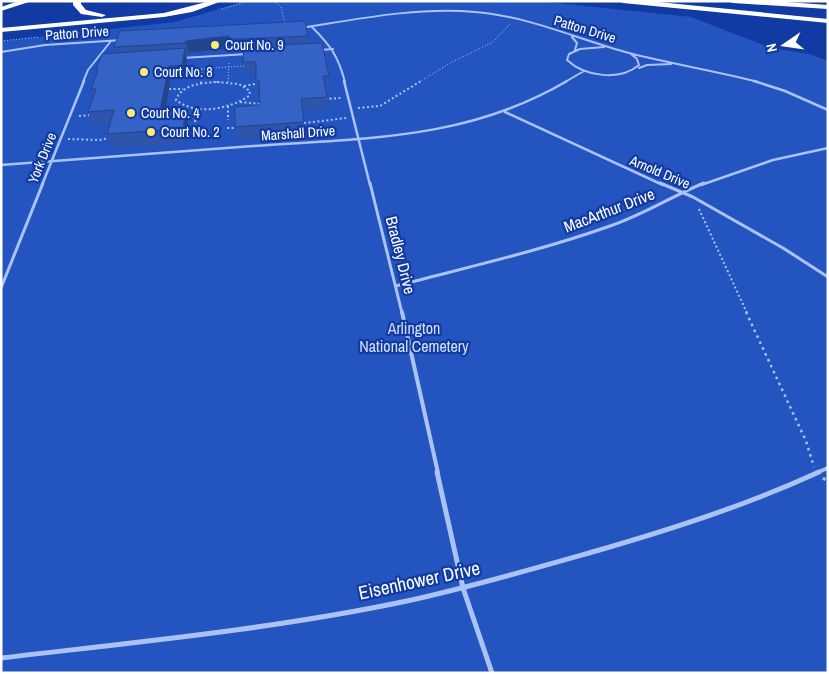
<svg xmlns="http://www.w3.org/2000/svg" width="829" height="674" font-family="'Archivo Narrow',sans-serif">
<rect width="100%" height="100%" fill="#113ba2"/>
<path fill="#2454c0" d="M 246,1 L 537,1 L 691,17 L 771,48 L 809,54 L 828,61 L 828,673 L 1,673 L 1,41 L 175,22 Z"/>
<g fill="none" stroke-linecap="round" stroke-linejoin="round">
<path stroke="#abc2f5" stroke-width="1" stroke-dasharray="1 2" stroke-linecap="butt" d="M 274,1 L 281,7 L 285,24
M 222,9 L 249,1
M 52,36 L 89,32
M 1,41 L 39,37
M 183,70 L 245,66
M 201,82 L 202,68
M 213,82 L 220,82
M 228,82 L 229,61
M 419,82 L 452,62 L 493,42 L 510,24"/>
<path stroke="#abc2f5" stroke-width="2" stroke-dasharray="2 2.5" stroke-linecap="butt" d="M 217,82 L 239,84 L 250,91 L 249,96 C 229,109 196,116 176,100 C 182,84 202,83 217,82 Z
M 201,84 L 201,81
M 244,86 L 260,83
M 169,89 L 183,89
M 325,99 L 341,98
M 240,102 L 261,104
M 228,106 L 228,120
M 358,108 L 380,106 L 421,81
M 79,116 L 91,115
M 195,122 L 197,109
M 304,123 L 347,118
M 227,128 L 237,128
M 68,139 L 99,140 L 110,138
M 699,209 L 747,313"/>
<path stroke="#abc2f5" stroke-width="2.5" stroke-dasharray="2.5 4" stroke-linecap="butt" d="M 746,312 L 806,441 L 814,467"/>
<path stroke="#abc2f5" stroke-width="3" stroke-dasharray="3 5" stroke-linecap="butt" d="M 823,478 L 828,482"/>
<path stroke="#abc2f5" stroke-width="2" d="M 312,27 C 331,46 338,56 345,82
M 301,28 C 358,19 416,7 475,12 C 528,16 577,39 629,53 C 672,64 716,71 758,82
M 572,37 L 577,43 L 575,50
M 604,47 L 580,49 L 569,54 L 567,60 C 585,77 620,81 639,65 L 637,59 L 631,54
M 320,50 L 333,49
M 1,52 L 45,45 L 122,40
M 182,58 L 248,54
M 639,68 L 647,65 L 671,64
M 83,82 L 88,70 L 111,41
M 565,82 L 584,71"/>
<path stroke="#abc2f5" stroke-width="2.5" d="M 344,81 L 370,185
M 754,81 L 785,91 L 828,110
M 505,112 L 663,185
M 1,165 C 85,158 169,152 253,146 C 365,138 467,140 567,81
M 42,185 L 84,81
M 701,185 L 773,160 L 828,148"/>
<path stroke="#abc2f5" stroke-width="3" d="M 370,183 L 402,313
M 660,183 L 693,197 L 783,248 L 828,277
M 396,286 C 468,267 540,251 610,226 C 643,215 672,196 704,183
M 1,288 L 43,183"/>
<path stroke="#abc2f5" stroke-width="4" d="M 402,312 L 438,473
M 816,473 L 828,468"/>
<path stroke="#abc2f5" stroke-width="5" d="M 437,472 L 463,588 L 492,673
M 1,658 C 137,642 274,629 407,601 C 471,587 533,569 596,551 C 672,529 747,505 819,472"/>
<path fill="#fff" fill-rule="evenodd" d="M 19,1 L 32,1 L 1,11 L 1,7 Z
M 73,1 L 81,1 L 81,4 L 86,10 L 106,15 L 102,17 L 81,14 L 73,5 Z
M 210,1 L 222,1 L 192,12 L 164,17 L 1,32 L 1,28 L 164,13 Z
M 619,1 L 648,1 L 828,19 L 828,23 L 623,3 Z
M 729,1 L 772,1 L 828,5 L 828,9 L 733,3 Z"/>
</g>
<path fill="#2e54ab" d="M 120,31 L 308,36 L 308,43 L 329,76 L 329,87 L 325,87 L 328,109 L 303,110 L 305,134 L 237,139 L 235,127 L 260,105 L 260,92 L 258,92 L 256,73 L 245,74 L 243,62 L 243,51 L 231,51 L 230,48 L 188,53 L 188,55 L 186,55 L 187,60 L 184,77 L 171,78 L 166,110 L 188,122 L 186,143 L 111,148 L 107,134 L 110,124 L 92,125 L 88,112 L 93,96 L 91,89 L 97,74 L 96,70 L 116,53 L 114,47 Z
M 828,92 L 828,100 L 825,99 Z"/>
<path fill="#25458b" d="M 229,36 L 230,48 L 188,53 L 188,55 L 186,41 Z
M 185,48 L 187,60 L 184,77 L 182,65 Z
M 169,66 L 171,78 L 163,124 L 160,110 Z
M 186,109 L 188,122 L 186,143 L 183,129 Z"/>
<path fill="#3562c7" stroke="#25458b" d="M 305,21 L 308,36 L 243,39 L 229,39 L 229,36 L 186,41 L 186,43 L 114,47 L 120,31 Z
M 322,43 L 329,76 L 323,76 L 327,97 L 301,99 L 304,122 L 235,127 L 235,107 L 260,105 L 259,80 L 256,80 L 256,62 L 243,62 L 244,46 Z
M 185,48 L 182,65 L 169,66 L 160,110 L 186,109 L 183,129 L 107,134 L 114,110 L 88,112 L 96,89 L 91,89 L 98,70 L 96,70 L 102,54 Z"/>
<g fill="#ffea6f" stroke="#113ba2" stroke-width="2">
<circle cx="215" cy="45" r="5"/>
<circle cx="144" cy="72" r="5"/>
<circle cx="131" cy="113" r="5"/>
<circle cx="151" cy="132" r="5"/>
</g>
<g text-anchor="middle" stroke-width="4.5" stroke-linejoin="round" paint-order="stroke">
<g font-size="14" fill="#fff" stroke="#113ba2">
<text transform="translate(585 29) rotate(17)" y="5">Patton Drive</text>
<text transform="translate(77 33) rotate(-4)" y="5">Patton Drive</text>
<text transform="translate(298 133) rotate(-4)" y="5">Marshall Drive</text>
<text transform="translate(42 158) rotate(-68)" y="5">York Drive</text>
<text transform="translate(660 172) rotate(23)" y="5">Arnold Drive</text>
</g>
<g font-size="14" fill="#fff" stroke="#113ba2" text-anchor="start">
<text x="225" y="50">Court No. 9</text>
<text x="154" y="77">Court No. 8</text>
<text x="141" y="118">Court No. 4</text>
<text x="161" y="137">Court No. 2</text>
</g>
<g font-size="16" fill="#fff" stroke="#113ba2">
<text transform="translate(609 210) rotate(-21)" y="6">MacArthur Drive</text>
<text transform="translate(401 255) rotate(76)" y="6">Bradley Drive</text>
</g>
<g font-size="16" fill="#d4e1fe" stroke="#113ba2">
<text x="414" y="334">Arlington<tspan x="414" dy="18">National Cemetery</tspan></text>
</g>
<g font-size="19" fill="#fff" stroke="#113ba2">
<text transform="translate(419 580) rotate(-12)" y="7">Eisenhower Drive</text>
</g>
</g>
<rect width="829" height="674" fill="none" stroke="#ffffff" stroke-width="5"/>
<g transform="translate(784 45) rotate(257)" stroke="#113ba2" stroke-width="4" paint-order="stroke">
<path d="M0-4L9 19L0 12L-9 19Z" fill="#ffffff"/>
<text y="-8" font-size="14" font-weight="bold" text-anchor="middle" fill="#ffffff">N</text>
</g>
</svg>
